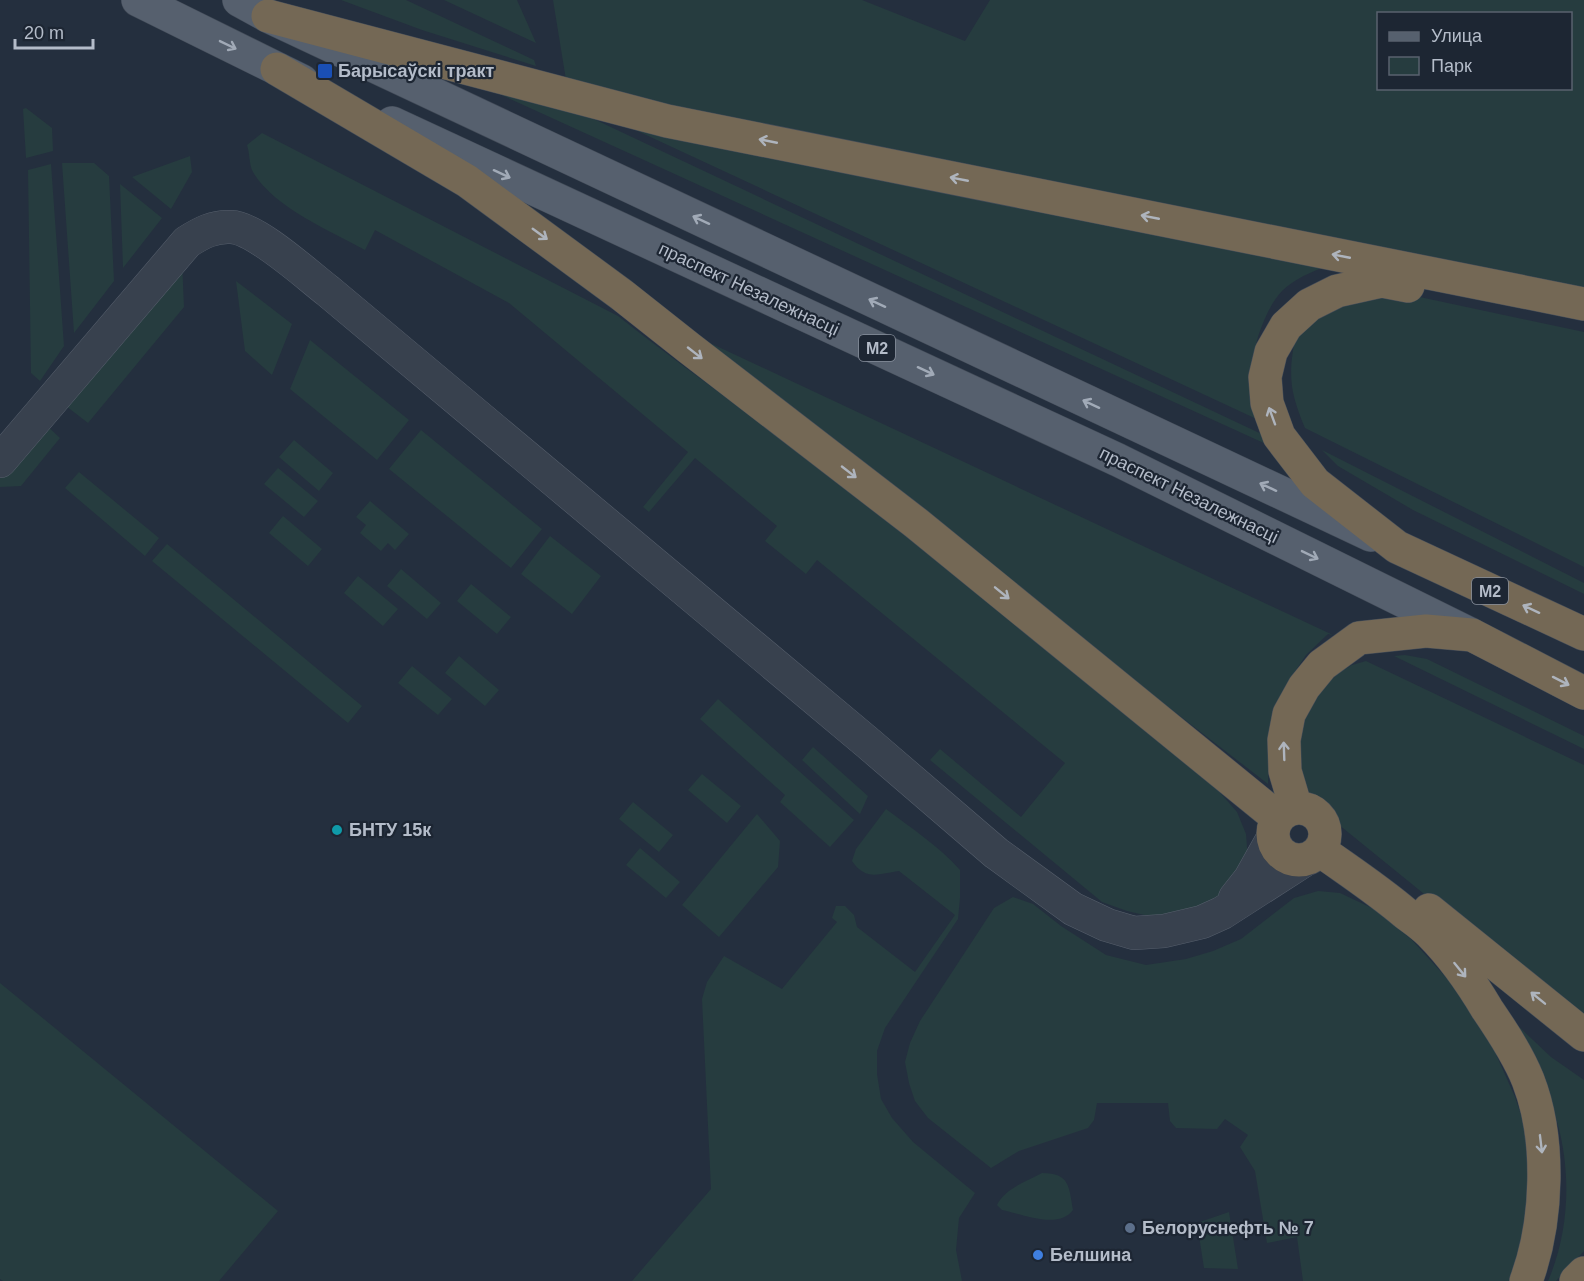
<svg xmlns="http://www.w3.org/2000/svg" width="1584" height="1281" font-family="Arial,sans-serif">
<rect width="100%" height="100%" fill="#242f3e"/>
<path fill="#263c3f" fill-rule="evenodd" d="M 341,0 L 406,0 L 534,60 L 536,66 L 422,30 Z
M 444,0 L 517,0 L 536,43 Z
M 553,0 L 862,0 L 965,41 L 990,0 L 1584,0 L 1584,291 L 567,86 ZM 1378,14 L 1570,14 L 1570,88 L 1378,88 Z
M 460,76 L 564,105 L 1270,438 L 1279,450 Z
M 573,101 L 1327,266 C 1311,272 1294,279 1282,291 C 1267,306 1252,346 1253,367 C 1255,386 1260,404 1263,422 Z
M 26,108 L 52,128 L 53,151 L 26,158 L 23,109 Z
M 262,133 L 618,316 C 662,351 707,383 752,417 C 910,537 1063,662 1216,788 L 1237,812 L 1246,834 L 1248,860 L 1228,891 L 1206,905 L 1153,917 L 1127,911 L 1102,902 L 930,760 L 940,749 L 1021,817 L 1065,763 L 817,560 L 806,574 L 765,541 L 777,526 L 695,458 L 649,512 L 643,507 L 688,452 L 509,303 L 375,230 L 365,250 C 331,231 273,207 253,172 C 249,165 250,154 247,145 Z
M 190,156 L 192,172 L 171,209 L 132,177 Z
M 62,163 L 94,163 L 109,176 L 114,281 L 74,333 Z
M 51,164 L 64,346 L 40,381 L 31,373 L 28,170 Z
M 120,184 L 162,218 L 123,268 Z
M 182,261 L 184,307 L 88,423 L 66,406 Z
M 236,281 L 292,324 L 272,375 L 245,351 Z
M 1401,293 L 1584,332 L 1584,567 L 1305,428 C 1289,390 1288,374 1296,334 L 1341,302 Z
M 678,328 L 1333,635 L 1328,634 L 1306,655 L 1290,679 L 1269,742 L 1268,784 Z
M 310,340 L 409,420 L 377,460 L 290,389 Z
M 43,422 L 60,438 L 21,486 L 0,487 L 0,477 Z
M 421,430 L 542,529 L 511,568 L 389,469 Z
M 294,440 L 333,473 L 319,491 L 279,457 Z
M 1322,450 L 1584,583 L 1584,594 L 1413,510 L 1338,466 Z
M 278,468 L 318,501 L 304,517 L 264,484 Z
M 79,472 L 159,538 L 145,556 L 65,488 Z
M 370,501 L 409,534 L 395,550 L 388,543 L 381,551 L 360,533 L 366,525 L 356,517 Z
M 283,516 L 322,549 L 308,566 L 269,533 Z
M 550,536 L 601,576 L 572,614 L 521,574 Z
M 167,544 L 362,706 L 348,723 L 152,561 Z
M 401,569 L 441,603 L 427,619 L 387,586 Z
M 358,576 L 398,609 L 383,626 L 344,593 Z
M 471,584 L 511,617 L 497,634 L 457,601 Z
M 1405,655 L 1427,659 L 1584,736 L 1584,749 L 1394,656 Z
M 459,656 L 499,690 L 485,706 L 445,673 Z
M 1366,661 L 1584,765 L 1584,1024 L 1317,807 L 1298,771 L 1302,724 L 1313,700 L 1335,675 L 1352,665 Z
M 412,666 L 452,699 L 438,715 L 398,683 Z
M 718,699 L 854,820 L 830,847 L 780,802 L 785,795 L 700,719 Z
M 813,747 L 868,796 L 860,814 L 802,760 Z
M 702,774 L 741,806 L 727,823 L 688,790 Z
M 633,802 L 673,835 L 659,852 L 619,819 Z
M 886,809 C 911,828 939,846 960,870 L 960,898 L 958,919 L 885,1028 L 877,1051 L 877,1074 L 881,1099 L 892,1118 L 913,1142 L 975,1193 L 959,1218 L 956,1250 L 962,1281 L 632,1281 L 711,1189 L 702,999 L 707,982 L 724,956 L 782,989 L 837,922 L 832,918 L 836,906 L 845,906 L 854,915 L 857,927 L 915,972 L 955,915 L 899,871 C 878,874 866,881 852,861 L 856,849 Z
M 757,814 L 780,841 L 778,867 L 719,937 L 682,905 Z
M 640,848 L 680,882 L 666,898 L 626,865 Z
M 1318,891 L 1340,893 L 1374,909 L 1411,939 L 1462,995 L 1491,1043 L 1515,1097 L 1529,1139 L 1530,1176 L 1517,1281 L 1303,1281 L 1297,1237 L 1267,1243 L 1255,1171 L 1240,1147 L 1248,1135 L 1225,1119 L 1217,1129 L 1176,1128 L 1170,1121 L 1168,1103 L 1097,1103 L 1094,1120 L 1088,1128 L 1019,1151 L 991,1168 L 928,1118 L 915,1101 L 909,1083 L 905,1062 L 910,1043 L 920,1021 L 994,908 L 1013,897 L 1033,904 L 1061,926 L 1106,955 L 1146,965 L 1186,959 L 1213,951 L 1241,939 L 1294,898 Z
M 0,983 L 278,1211 L 219,1281 L 3,1281 L 0,1279 Z
M 1513,1021 L 1551,1057 L 1584,1080 L 1584,1251 L 1556,1281 L 1548,1281 C 1571,1228 1572,1163 1553,1109 C 1543,1079 1526,1049 1513,1021 Z
M 1042,1173 C 1070,1173 1069,1187 1073,1210 C 1058,1230 1022,1214 1002,1210 L 997,1205 C 1005,1188 1026,1182 1042,1173 Z
M 1229,1212 L 1238,1269 L 1204,1268 L 1197,1223 Z"/>
<g fill="none" stroke-linecap="round" stroke-linejoin="round">
<g stroke="#565f6c" stroke-width="34">
<path id="minor" d="M 0,461 L 187,242 C 201,233 214,226 231,227 C 256,228 306,274 328,291 L 868,743 L 996,853 L 1073,909 L 1107,925 L 1134,933 L 1164,931 L 1202,922 L 1222,913 L 1303,861
M 1235,898 L 1250,879 L 1273,838"/>
</g>
<g stroke="#414a57" stroke-width="34">
<path id="major" d="M 138,0 L 302,81
M 239,0 L 268,16 L 1371,535
M 392,123 L 1118,460 L 1470,634"/>
</g>
<g stroke="#434c59" stroke-width="34">
<path id="highway" d="M 268,16 L 667,121 L 1584,304
M 277,69 L 467,181 L 622,295 L 689,348 L 916,523 L 1278,818
M 1408,286 L 1382,281 L 1337,291 L 1309,305 L 1286,326 L 1271,352 L 1265,377 L 1267,403 L 1279,436 L 1315,483 L 1397,547 L 1584,634
M1273 834a26 26 0 1 1 52 0a26 26 0 1 1-52 0Z
M 1296,808 L 1285,771 L 1284,740 L 1289,714 L 1304,687 L 1322,665 L 1359,638 L 1426,631 L 1472,635 L 1584,693
M 1321,851 C 1349,871 1378,890 1405,913 C 1413,919 1422,925 1430,933 C 1452,955 1471,982 1487,1009 C 1502,1031 1518,1055 1528,1080 C 1551,1139 1548,1222 1526,1281
M 1429,910 L 1584,1035
M 1576,1281 L 1584,1273"/>
</g>
<use href="#minor" stroke="#38414e" stroke-width="33"/>
<use href="#major" stroke="#56606e" stroke-width="33"/>
<use href="#highway" stroke="#746855" stroke-width="33"/>
</g>
<defs><path id="oneway-shaft" d="M-6 0H5M1.5-3L5.5 0L1.5 3" fill="none" stroke-width="1.6" stroke-linecap="round" stroke-linejoin="round" transform="scale(1.5)"/></defs>
<g stroke="#a1aab7">
<use href="#oneway-shaft" transform="translate(228 45) rotate(26)"/>
<use href="#oneway-shaft" transform="translate(502 174) rotate(25)"/>
<use href="#oneway-shaft" transform="translate(701 220) rotate(-155)"/>
<use href="#oneway-shaft" transform="translate(877 303) rotate(-155)"/>
<use href="#oneway-shaft" transform="translate(926 371) rotate(25)"/>
<use href="#oneway-shaft" transform="translate(1091 404) rotate(-155)"/>
<use href="#oneway-shaft" transform="translate(1268 487) rotate(-155)"/>
<use href="#oneway-shaft" transform="translate(1310 555) rotate(26)"/>
</g>
<g stroke="#aeb4bd">
<use href="#oneway-shaft" transform="translate(768 141) rotate(-169)"/>
<use href="#oneway-shaft" transform="translate(959 179) rotate(-169)"/>
<use href="#oneway-shaft" transform="translate(1150 217) rotate(-169)"/>
<use href="#oneway-shaft" transform="translate(540 234) rotate(36)"/>
<use href="#oneway-shaft" transform="translate(1341 256) rotate(-169)"/>
<use href="#oneway-shaft" transform="translate(695 353) rotate(38)"/>
<use href="#oneway-shaft" transform="translate(1272 416) rotate(-110)"/>
<use href="#oneway-shaft" transform="translate(849 472) rotate(38)"/>
<use href="#oneway-shaft" transform="translate(1002 593) rotate(39)"/>
<use href="#oneway-shaft" transform="translate(1531 609) rotate(-155)"/>
<use href="#oneway-shaft" transform="translate(1561 681) rotate(27)"/>
<use href="#oneway-shaft" transform="translate(1284 751) rotate(-92)"/>
<use href="#oneway-shaft" transform="translate(1460 970) rotate(51)"/>
<use href="#oneway-shaft" transform="translate(1538 998) rotate(-141)"/>
<use href="#oneway-shaft" transform="translate(1541 1144) rotate(83)"/>
</g>
<rect fill="#1a4fb4" stroke="#1d2633" stroke-width="2" x="317" y="63" width="16" height="16" rx="3"/>
<circle fill="#0f9aa8" stroke="#1d2633" stroke-width="2" cx="337" cy="830" r="6"/>
<circle fill="#5c6f8a" stroke="#1d2633" stroke-width="2" cx="1130" cy="1228" r="6"/>
<circle fill="#3f7fe0" stroke="#1d2633" stroke-width="2" cx="1038" cy="1255" r="6"/>
<g text-anchor="middle" stroke-width="4.5" stroke-linejoin="round" paint-order="stroke">
<g fill="#1d2633" stroke="#878f9c" stroke-width="1.5">
<rect x="859" y="335" width="36" height="26" rx="4.5"/>
<rect x="1472" y="578" width="36" height="26" rx="4.5"/>
</g>
<g font-size="16" font-weight="bold" fill="#b4bcc9">
<text x="877" y="354">М2</text>
<text x="1490" y="597">М2</text>
</g>
<g font-size="18" font-weight="bold" fill="#b4bcc9" stroke="#1d2633" text-anchor="start">
<text x="338" y="77">Барысаўскі тракт</text>
<text x="349" y="836">БНТУ 15к</text>
<text x="1142" y="1234">Белоруснефть № 7</text>
<text x="1050" y="1261">Белшина</text>
</g>
<g font-size="18" fill="#b4bcc9" stroke="#1d2633">
<text transform="translate(749 289) rotate(25)" y="6">праспект Незалежнасці</text>
<text transform="translate(1189 495) rotate(26)" y="6">праспект Незалежнасці</text>
</g>
</g>
<rect x="1377" y="12" width="195" height="78" fill="#1d2633" stroke="#59626f" stroke-width="1.5"/>
<rect x="1389" y="32" width="30" height="9" fill="#56606e" stroke="#59626f" stroke-width="1.5"/>
<text x="1431" y="42" font-size="18" fill="#b4bcc9">Улица</text>
<rect x="1389" y="57" width="30" height="18" fill="#263c3f" stroke="#59626f" stroke-width="1.5"/>
<text x="1431" y="72" font-size="18" fill="#b4bcc9">Парк</text>
<path d="M15 39v9h78v-9" fill="none" stroke="#b4bcc9" stroke-width="3"/>
<text x="24" y="39" font-size="18" fill="#b4bcc9" stroke="#1d2633" stroke-width="4.5" paint-order="stroke">20 m</text>
</svg>
